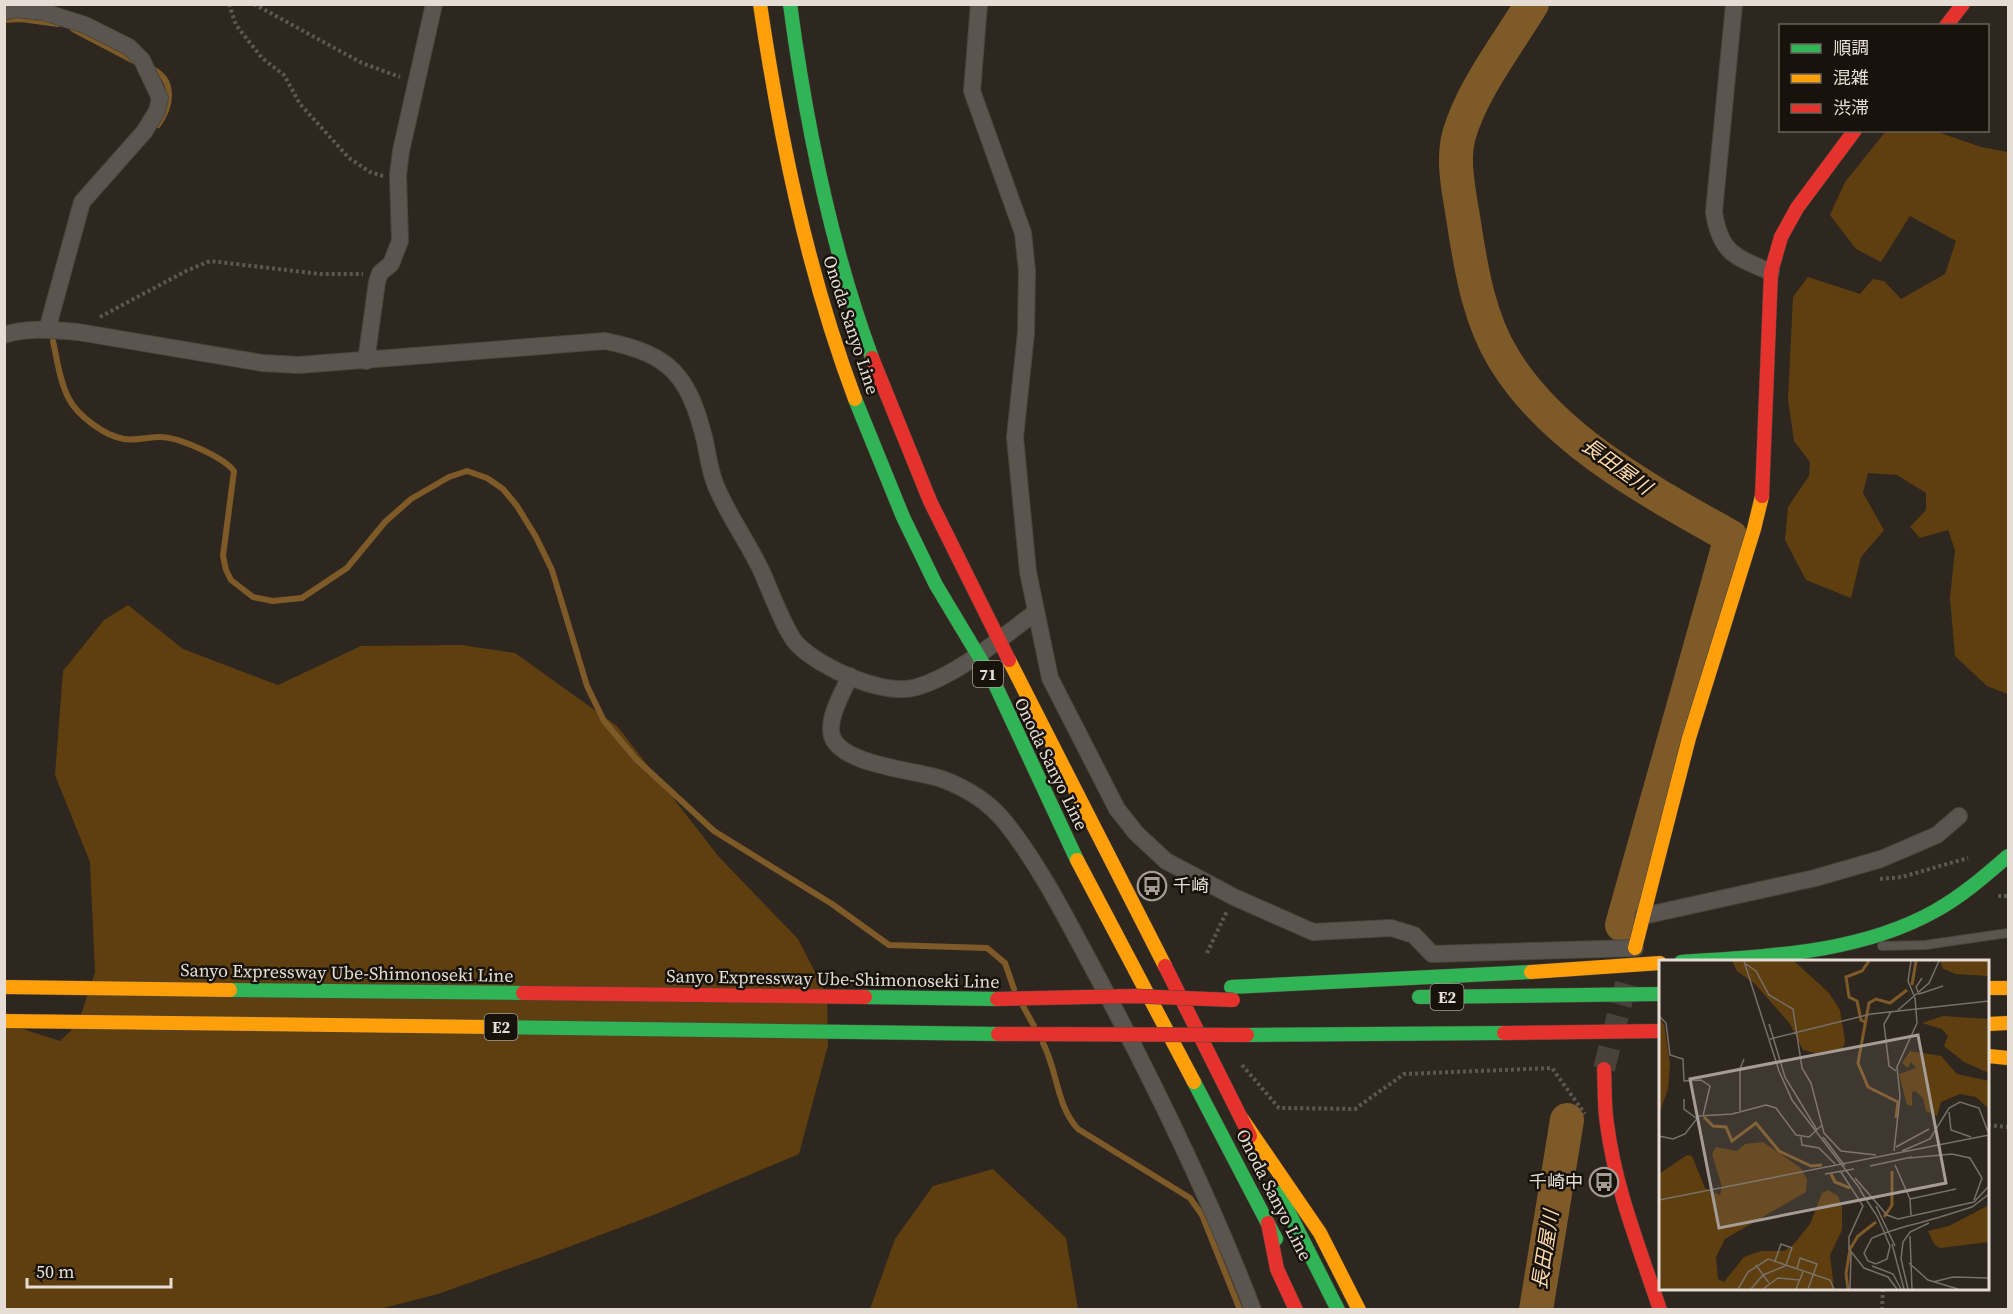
<svg xmlns="http://www.w3.org/2000/svg" width="2013" height="1314" font-family="'Source Serif 4','Noto Sans JP',serif">
<rect width="100%" height="100%" fill="#2d271f"/>
<path fill="#5f3f10" d="M 1886,131 L 1935,131 L 1981,147 L 2008,152 L 2008,694 L 1987,686 L 1955,656 L 1950,598 L 1955,550 L 1948,530 L 1920,538 L 1910,527 L 1926,510 L 1926,493 L 1897,475 L 1868,473 L 1863,493 L 1884,530 L 1861,557 L 1851,598 L 1806,580 L 1785,540 L 1788,507 L 1809,476 L 1810,462 L 1794,441 L 1788,399 L 1793,297 L 1808,277 L 1860,294 L 1873,279 L 1884,281 L 1901,299 L 1945,274 L 1956,241 L 1910,216 L 1881,262 L 1856,249 L 1830,215 L 1845,182 Z
M 128,605 L 183,649 L 278,685 L 361,646 L 461,645 L 515,653 L 617,726 L 719,857 L 798,939 L 827,995 L 828,1045 L 799,1154 L 656,1214 L 547,1255 L 438,1294 L 376,1310 L 5,1310 L 4,1023 L 60,1041 L 78,1024 L 95,972 L 90,862 L 55,775 L 63,671 L 104,620 Z
M 993,1169 L 1066,1238 L 1078,1309 L 870,1309 L 895,1239 L 933,1186 Z"/>
<g fill="none" stroke-linecap="round" stroke-linejoin="round">
<path stroke="#7e5a28" stroke-width="6" d="M 4,20 L 21,19 L 58,24
M 73,29 L 136,62
M 150,68 C 177,79 171,107 158,125
M 53,341 C 57,359 60,383 69,399 C 78,416 105,436 124,439 C 136,441 148,437 160,437 C 179,437 223,457 234,471 L 223,556 L 226,570 L 231,580 L 253,597 L 273,601 L 302,598 L 347,568 L 385,522 L 411,499 L 449,477 L 467,471 L 487,478 L 503,489 L 517,506 L 536,537 L 552,570 L 587,686 L 604,721 L 636,759 L 714,831 L 832,904 L 889,945 L 987,948 L 1005,963 L 1014,989
M 1023,1006 L 1034,1026
M 1043,1043 C 1058,1072 1056,1105 1078,1129 L 1190,1198 L 1202,1215 L 1240,1310"/>
<path stroke="#7e5a28" stroke-width="34" d="M 1532,4 C 1507,45 1472,90 1459,135 C 1451,164 1461,200 1465,230 C 1472,274 1480,320 1504,359 C 1554,441 1651,492 1731,537 L 1622,925
M 1536,1310 L 1567,1120"/>
<path stroke="#49423a" stroke-width="22" stroke-dasharray="22 11" stroke-linecap="butt" d="M 1604,1069 L 1627,980"/>
<g stroke="#4b453e" stroke-width="10">
<path id="lane" d="M 1882,946 L 1925,945 L 2008,933"/>
</g>
<g stroke="#4b453e" stroke-width="18">
<path id="street" d="M 979,4 L 972,91 L 1023,233 L 1027,271 L 1026,333 L 1015,437 L 1028,572 L 1050,678 L 1117,809 L 1136,833 L 1166,861 L 1234,897 L 1313,932 L 1391,928 L 1414,935 L 1432,954 L 1635,948
M 1734,4 L 1714,212 C 1720,253 1735,257 1771,272
M 4,12 L 15,9 L 44,12 L 85,25 L 129,47 L 142,60 L 160,98 L 157,111 L 144,132 L 82,202 L 47,330
M 4,335 C 28,327 54,330 78,332 L 262,363 L 299,365 L 605,341 C 671,354 689,376 705,441 C 708,456 710,472 716,486 C 728,515 747,541 761,570 C 769,587 785,632 797,644 C 820,668 884,697 917,687 C 958,675 1002,637 1036,612
M 366,361 L 377,282 L 380,273 L 391,264 L 400,241 L 398,175 L 401,151 L 434,4
M 850,676 C 843,692 827,718 832,736 C 841,765 915,770 942,779 C 966,788 989,802 1005,822 C 1044,871 1072,930 1102,985 C 1158,1091 1210,1198 1253,1310
M 1643,916 L 1815,878 L 1881,859 L 1937,835 L 1959,816"/>
</g>
<g stroke="#4b453e" stroke-width="15">
<path id="fast" d="M 790,4 C 806,124 830,244 872,358
M 855,399 L 903,517 L 936,585 L 993,680 L 1077,860
M 1681,962 C 1766,956 1858,954 1935,911 C 1962,896 1985,876 2008,856
M 1231,987 L 1531,972
M 230,990 L 523,993
M 865,997 L 997,999
M 1419,997 L 1660,994
M 490,1027 L 998,1034
M 1247,1035 L 1504,1033
M 1194,1082 L 1276,1239
M 1279,1193 L 1338,1310"/>
</g>
<g stroke="#4b453e" stroke-width="15">
<path id="slow" d="M 760,4 C 780,138 807,271 855,399
M 1009,660 L 1165,966
M 1077,860 L 1194,1082
M 1635,948 L 1689,738 L 1754,529 L 1762,496
M 1531,972 L 1660,963
M 4,987 L 230,990
M 1988,988 L 2008,988
M 4,1021 L 490,1027
M 1988,1024 L 2008,1023
M 1988,1056 L 2008,1058
M 1242,1119 L 1320,1233 L 1359,1310"/>
</g>
<g stroke="#4b453e" stroke-width="15">
<path id="jam" d="M 1946,26 L 1963,4
M 872,358 L 930,501 L 1009,660
M 1762,496 L 1771,272 L 1781,237 L 1797,208 L 1855,130
M 1165,966 L 1250,1136
M 523,993 L 865,997
M 1504,1033 L 1660,1031
M 1604,1069 C 1605,1087 1604,1106 1607,1124 C 1615,1188 1640,1249 1660,1310
M 1268,1223 L 1277,1269 L 1296,1310"/>
</g>
<path stroke="#5c5751" stroke-width="4" stroke-dasharray="3 3" stroke-linecap="butt" d="M 229,4 L 236,25 L 262,58 L 284,75 L 300,104 L 349,158 L 370,172 L 383,176
M 254,4 L 362,63 L 400,77
M 100,317 L 186,271 L 210,261 L 320,274 L 363,274
M 1880,879 L 1902,877 L 1968,858
M 1998,896 L 2008,896
M 1207,953 L 1227,911
M 1242,1065 L 1279,1108 L 1355,1109 L 1404,1074 L 1552,1068 L 1585,1114
M 1988,1125 L 2008,1127
M 1882,1310 L 1883,1288"/>
<use href="#lane" stroke="#5a554f" stroke-width="8"/>
<use href="#street" stroke="#5a554f" stroke-width="16"/>
<use href="#fast" stroke="#30b455" stroke-width="14"/>
<use href="#slow" stroke="#ff9f0a" stroke-width="14"/>
<use href="#jam" stroke="#e5322d" stroke-width="14"/>
<g stroke="#4b453e" stroke-width="15" stroke-linecap="butt">
<path id="jam-bridge" d="M 997,999 L 1134,996 L 1233,1000
M 998,1034 L 1247,1035"/>
</g>
<use href="#jam-bridge" stroke="#e5322d" stroke-width="14"/>
</g>
<defs>
<g id="bus-ring" transform="scale(1.5)"><circle r="9.5" fill="#17120b" stroke="#a59d95" stroke-width="1.5"/><path d="M-5-6H5V4H4V6H2V4H-2V6H-4V4H-5ZM-3.5-4V0h7V-4ZM-3.5 1.2v1.5H-2V1.2ZM2 1.2v1.5H3.5V1.2Z" fill="#a59d95"/></g>
</defs>
<g fill-rule="evenodd">
<use href="#bus-ring" x="1152" y="886"/>
<use href="#bus-ring" x="1604" y="1182"/>
</g>
<g text-anchor="middle" stroke-width="5" stroke-linejoin="round" paint-order="stroke">
<g fill="#17120b" stroke="#a7a098" stroke-width="1.5">
<rect x="973" y="661" width="30" height="26" rx="4.5"/>
<rect x="1430.5" y="984" width="33" height="26" rx="4.5"/>
<rect x="484.5" y="1014" width="33" height="26" rx="4.5"/>
</g>
<g font-size="16" font-weight="bold" fill="#e5ddd4">
<text x="988" y="680">71</text>
<text x="1447" y="1003">E2</text>
<text x="501" y="1033">E2</text>
</g>
<g font-size="18" fill="#e5ddd4" stroke="#17120b">
<text transform="translate(851 325) rotate(72)" y="6">Onoda Sanyo Line</text>
<text transform="translate(1051 764) rotate(64)" y="6">Onoda Sanyo Line</text>
<text transform="translate(347 973) rotate(1)" y="6">Sanyo Expressway Ube-Shimonoseki Line</text>
<text transform="translate(833 979) rotate(1)" y="6">Sanyo Expressway Ube-Shimonoseki Line</text>
<text transform="translate(1274 1195) rotate(63)" y="6">Onoda Sanyo Line</text>
</g>
<g font-size="18" fill="#e5ddd4" stroke="#17120b" text-anchor="start">
<text x="1173" y="892">千崎</text>
<text x="1583" y="1188" text-anchor="end">千崎中</text>
</g>
<g font-size="20" font-style="italic" fill="#fedaae" stroke="#17120b">
<text transform="translate(1617 466) rotate(36)" y="7">長田屋川</text>
<text transform="translate(1545 1250) rotate(-81)" y="7">長田屋川</text>
</g>
</g>
<g transform="translate(1659 960)">
<rect width="330" height="330" fill="#2d271f"/>
<path d="M 73,1 L 135,1 L 170,33 L 181,50 L 186,81 L 184,89 L 157,93 L 144,90 L 131,64 L 96,24 L 78,11 ZM 281,1 L 330,1 L 330,16 L 297,14 L 284,9 ZM 284,56 L 330,59 L 330,113 L 305,102 L 285,86 L 289,76 L 283,69 L 263,63 ZM 0,59 L 5,64 L 11,104 L 9,129 L 0,154 ZM 251,91 L 282,96 L 298,114 L 330,121 L 330,149 L 317,137 L 301,134 L 282,142 L 278,156 L 267,151 L 264,138 L 256,131 L 253,132 L 253,146 L 248,145 L 240,114 L 257,108 L 252,102 L 249,108 L 243,103 ZM 104,182 L 142,208 L 148,219 L 147,232 L 66,279 L 57,297 L 59,319 L 65,322 L 85,297 L 102,291 L 125,291 L 134,285 L 151,264 L 163,233 L 169,230 L 179,236 L 183,247 L 183,270 L 171,295 L 175,329 L 0,329 L 0,214 L 28,195 L 33,196 L 46,228 L 61,235 L 63,227 L 53,194 L 57,187 L 78,191 L 86,184 ZM 330,245 L 330,282 L 281,288 L 275,284 L 269,271 L 290,266 Z" fill="#5f3f10"/>
<path fill="none" stroke="#7e5a28" stroke-width="3" d="M 253,25 L 257,1M 206,62 L 202,60 L 198,41 L 190,37 L 187,17 L 203,11 L 210,1M 45,157 L 54,166 L 67,167 L 73,181 L 97,163 L 120,191 L 152,206 L 163,205M 237,158 L 239,142 L 209,127 L 199,103 L 210,43 L 217,39 L 231,43 L 248,30M 172,214 L 176,222 L 191,228M 225,257 L 233,245 L 233,211M 189,329 L 187,314 L 191,289 L 199,276 L 217,262"/>
<path fill="none" stroke="#777067" stroke-width="1.5" d="M 85,1 L 120,111 L 133,140 L 202,230M 87,4 L 97,11 L 110,35 L 134,49 L 143,108 L 152,123 L 165,173 L 182,191 L 217,195M 263,18 L 257,27 L 260,34 L 284,26M 239,50 L 270,23 L 280,1M 232,52 L 225,64 L 230,106 L 237,111M 0,56 L 7,63 L 11,95 L 24,99 L 25,121 L 42,120 L 51,126 L 44,156M 110,64 L 126,117 L 158,170M 111,79 L 212,54 L 330,41M 25,139 L 25,149 L 37,158M 81,152 L 81,109 L 85,99M 290,152 L 292,170 L 312,177M 0,176 L 14,179 L 26,174 L 40,156 L 73,154 L 107,145 L 117,148 L 137,175 L 150,177 L 162,166M 142,177 L 143,185 L 160,188 L 176,204M 164,177 L 186,206M 237,187 L 270,169M 235,191 L 241,136 L 238,107 L 258,63 L 256,38 L 249,21 L 252,1M 243,191 L 271,179 L 290,148 L 301,142 L 320,148 L 329,172M 250,198 L 293,194 L 311,198 L 323,218 L 315,240M 236,205 L 251,239 L 252,255M 211,206 L 253,197M 182,212 L 204,246 L 190,277 L 190,289 L 205,308 L 229,317 L 238,329M 166,214 L 195,209M 196,218 L 228,255 L 239,259 L 315,242 L 330,226M 201,230 L 218,256 L 224,269 L 228,279 L 231,286 L 228,299 L 217,304 L 209,301 L 205,293 L 213,278 L 223,274 L 232,271 L 248,266 L 260,263 L 281,257 L 313,247 L 330,234M 251,239 L 297,229M 0,240 L 330,175M 217,246 L 236,286M 251,276 L 253,329M 233,284 L 245,329M 116,301 L 122,284 L 133,288 L 127,305M 250,303 L 269,320 L 299,329M 97,305 L 110,323M 213,306 L 234,314 L 242,329M 138,309 L 141,298 L 158,304 L 149,329M 274,322 L 294,317 L 330,318M 79,329 L 89,312 L 109,299 L 171,320 L 175,329M 92,329 L 104,315 L 126,306M 104,329 L 119,318 L 141,320M 137,329 L 144,312M 191,329 L 192,293M 249,329 L 242,299 L 244,282 L 251,272 L 270,263"/>
<path fill="#a59d95" fill-opacity="0.15" stroke="#a59d95" stroke-width="3" d="M 259,75 L 287,223 L 60,268 L 31,119 Z"/>
<rect width="330" height="330" fill="none" stroke="#e5ddd4" stroke-width="3"/>
</g>
<rect width="2013" height="1314" fill="none" stroke="#e5ddd4" stroke-width="12"/>
<rect x="1779" y="24" width="210" height="108" fill="#17120b" stroke="#69635b" stroke-width="1.5"/>
<rect x="1791" y="44" width="30" height="9" fill="#30b455" stroke="#69635b" stroke-width="1.5"/>
<text x="1833" y="54" font-size="18" fill="#e5ddd4">順調</text>
<rect x="1791" y="74" width="30" height="9" fill="#ff9f0a" stroke="#69635b" stroke-width="1.5"/>
<text x="1833" y="84" font-size="18" fill="#e5ddd4">混雑</text>
<rect x="1791" y="104" width="30" height="9" fill="#e5322d" stroke="#69635b" stroke-width="1.5"/>
<text x="1833" y="114" font-size="18" fill="#e5ddd4">渋滞</text>
<path d="M27 1278v9h144v-9" fill="none" stroke="#e5ddd4" stroke-width="3"/>
<text x="36" y="1278" font-size="18" fill="#e5ddd4" stroke="#17120b" stroke-width="4.5" paint-order="stroke">50 m</text>
</svg>
